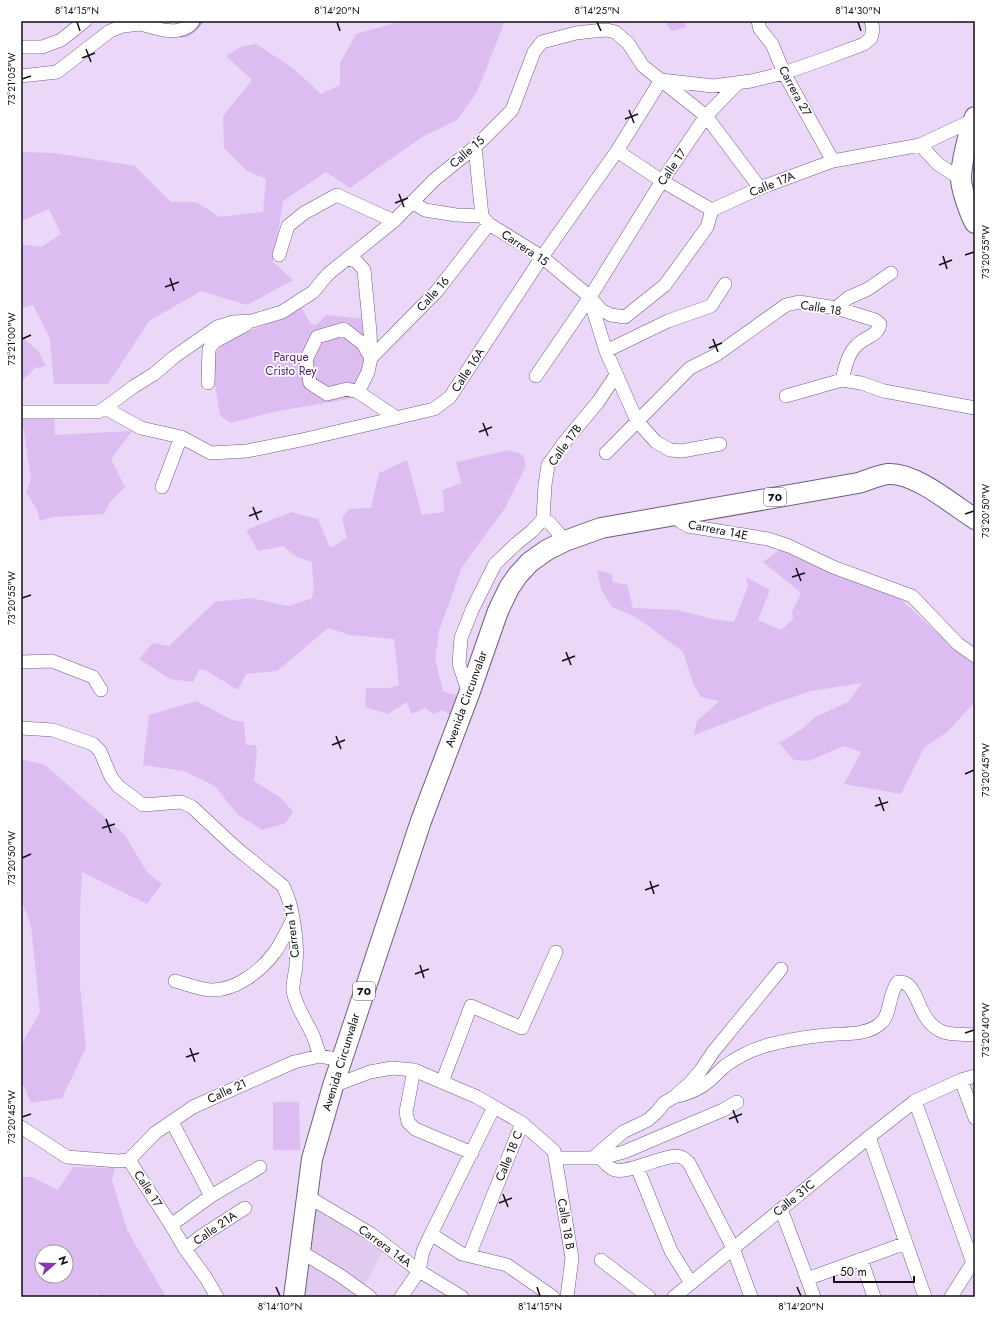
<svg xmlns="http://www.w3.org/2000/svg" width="996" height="1318" font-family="Jost,sans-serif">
<rect width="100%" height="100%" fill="#ebd8f8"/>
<path fill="#e1caf0" d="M 312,1203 L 384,1248 L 360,1294 L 364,1297 L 301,1297 Z"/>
<path fill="#dcbcf1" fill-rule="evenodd" d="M 402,21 L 505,21 L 477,92 L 457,120 L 422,137 L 350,188 L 326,172 L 283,201 L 273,262 L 293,280 L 247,305 L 201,291 L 149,321 L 108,384 L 54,384 L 50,339 L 33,305 L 21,308 L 21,244 L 41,247 L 61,234 L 49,209 L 21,221 L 21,152 L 55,153 L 135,166 L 171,202 L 196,202 L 220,217 L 263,212 L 266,179 L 247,171 L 224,148 L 223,116 L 252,80 L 226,56 L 240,47 L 256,44 L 293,68 L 321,94 L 340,85 L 340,63 L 356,34 Z
M 664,21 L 686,21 L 686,27 L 672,31 Z
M 301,307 L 311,324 L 316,325 L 326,315 L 364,319 C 368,348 362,370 354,398 L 273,412 L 231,423 L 220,416 L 213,371 L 216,353 L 225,341 L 282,318 Z
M 21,336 L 38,351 L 46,366 L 35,368 L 24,379 L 21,379 Z
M 54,416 L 55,435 L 132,431 L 111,459 L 125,487 L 110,502 L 104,514 L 53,517 L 40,521 L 36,508 L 26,492 L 31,479 L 22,418 Z
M 509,450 L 523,455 L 526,466 L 505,508 L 462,567 L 439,631 L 435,659 L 443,691 L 457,696 L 451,715 L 442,710 L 434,714 L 425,708 L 412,714 L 407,702 L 388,714 L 365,707 L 366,688 L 389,688 L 399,685 L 394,639 L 350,635 L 328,628 L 277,671 L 246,674 L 238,690 L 207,671 L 199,669 L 193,682 L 170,679 L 139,659 L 153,643 L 169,646 L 215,602 L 251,598 L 289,606 L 312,598 C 315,586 312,574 312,562 L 297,557 L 283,546 L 258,551 L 246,530 L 292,512 L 309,517 L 318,519 L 330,548 L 347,538 L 342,518 L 349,509 L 371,508 L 379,473 L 407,460 L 422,515 L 444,512 L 443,490 L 461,483 L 456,462 Z
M 780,549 L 899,598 L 956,650 L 975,665 L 975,702 L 947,732 L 924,748 L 901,794 L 844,784 L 861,752 L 844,746 L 809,761 L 794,760 L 779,743 L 802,729 L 815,717 L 848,702 L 862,683 L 811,691 L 772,704 L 746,715 L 694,735 L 697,721 L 719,701 L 701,697 L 693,683 L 683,652 L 636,617 L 612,607 L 601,589 L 597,570 L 612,574 L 613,582 L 627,585 L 633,608 L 677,610 L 713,619 L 734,622 L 748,586 L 746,577 L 770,590 L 758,620 L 781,630 L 793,619 L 792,612 L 801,593 L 763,562 Z
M 196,701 L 232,720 L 244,722 L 246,745 L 255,745 L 257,751 L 254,781 L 281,798 L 293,812 L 286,823 L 262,830 L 237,814 L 215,786 L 184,771 L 143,765 L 149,715 Z
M 21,759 L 45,765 L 125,835 L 147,872 L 162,884 L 147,904 L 82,872 L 80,911 L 80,986 L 86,1048 L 62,1098 L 31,1103 L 21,1080 L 21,1045 L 40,1012 L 31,926 L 21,899 Z
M 273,1102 L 299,1102 L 300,1150 L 273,1150 Z
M 73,1167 L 115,1168 L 112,1180 L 127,1230 L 166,1297 L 101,1297 L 97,1294 L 86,1297 L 21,1297 L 21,1177 L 32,1177 L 58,1190 ZM 42,1252 L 66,1252 L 66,1276 L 42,1276 Z"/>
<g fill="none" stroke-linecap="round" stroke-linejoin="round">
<path stroke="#b993d0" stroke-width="3" d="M 181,36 C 191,35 197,29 202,21"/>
<g stroke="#71607c" stroke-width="14">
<path id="street" d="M 758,21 L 760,29 L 772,44 L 784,73 L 833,161
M 21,47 L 42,47 L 61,40 L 85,21
M 21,76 L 57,72 L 110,31 L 123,26 L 140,24 L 163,30 L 174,31 L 183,29 L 190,25 L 193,21
M 661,80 L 713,86 L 751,81 L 784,73 L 824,59 L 864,44 L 871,38 L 873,29 L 871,21
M 920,145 L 973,120
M 475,147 L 482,216 L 489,224 L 542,257 L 590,297 L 601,310 L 611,315 L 625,317 L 665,285 L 707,227 L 712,210 L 760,188 L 833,161 L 920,145 L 938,164 L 961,179
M 617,151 L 662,181 L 712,210
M 412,202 L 425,210 L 456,215 L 482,216
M 279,255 L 288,226 L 304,213 L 337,195 L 394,221
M 347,259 L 356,261 L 364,270 L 370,332 L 371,358 L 368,372 L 358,392
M 591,303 L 606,351 L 637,421 L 656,442 L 670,450 L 682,451 L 720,444
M 836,308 L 848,298 L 868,289 L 891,273
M 606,351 L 668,321 L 711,306 L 725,284
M 371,358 L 363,344 L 344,329 L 317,337 L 306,360 L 310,383 L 327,394 L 347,389 L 358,392 L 397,418
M 371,358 L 437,291 L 489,224
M 536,376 L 590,297 L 662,181 L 706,116 L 738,83
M 208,383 L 209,349 L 214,342 L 247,324
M 786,396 L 842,380 L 861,383 L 884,391 L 975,408
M 105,408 L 141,428 L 181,437 L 211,453 L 247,451 L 306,439 L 434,409 L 450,397 L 542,257 L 617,151 L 661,80
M 21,412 L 98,412 L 105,408 L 133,387 L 154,374 L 174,357 L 217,327 L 233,322 L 252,321 L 282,312 L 313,292 L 328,274 L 394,221 L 434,180 L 475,147 L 512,110 L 534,52 L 542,42 L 576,33 L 594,31 L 607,30 L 615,32 L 628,43 L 643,66 L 706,116 L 760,188
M 606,453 L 690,368 L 716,355 L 786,305 L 799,302 L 836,308 L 875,320 L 880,324 C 878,336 865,337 857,345 C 848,353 845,368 842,380
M 162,487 L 181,437
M 671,514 L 681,522 L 688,526 L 768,539 L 789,546 L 833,567 L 912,596 L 958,644 L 975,656
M 543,519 L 545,485 L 548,465 L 563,444 L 598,402 L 616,375
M 543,519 L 550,523 L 565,541
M 21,662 L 52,661 L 93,677 L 101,690
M 469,694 L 459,664 L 461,638 L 472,610 L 495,564 L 516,544 L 532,531 L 543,519
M 21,728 L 53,730 L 93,744 L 100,751 L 111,777 L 118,786 L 143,805 L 181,802 L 192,807 L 235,847 L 283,886 C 293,904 298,943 296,964 C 296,972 292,983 293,991 C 296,1008 308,1023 314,1038 C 316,1044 318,1050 320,1056
M 175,981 C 187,984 199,989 211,990 C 235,991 261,971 275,952 C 282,942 287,930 293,919
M 414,1070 L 406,1112 L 408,1122 L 415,1129 L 472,1153
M 961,1080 L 975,1118
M 442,1082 L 471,1006 L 522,1028 L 556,952
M 333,1086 L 370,1072 L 392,1068 L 414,1070 L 477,1097 L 522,1123 L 554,1151 L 572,1258 L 567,1297
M 674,1097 C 688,1094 699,1090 709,1081 C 715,1076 719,1071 725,1066 C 737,1057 754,1049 768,1045 C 787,1040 807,1037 825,1035 C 843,1033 867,1036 881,1023 C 891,1015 888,994 898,982 C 901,982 903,982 905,983 C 920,991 918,1022 943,1032 C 951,1035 966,1034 975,1035
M 915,1101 L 973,1263
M 172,1122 L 211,1196
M 21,1127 L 67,1157 L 118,1161 L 129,1160 L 171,1225 L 185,1249 L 206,1278 L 217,1297
M 869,1137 L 925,1297
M 555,1158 L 601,1158 L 624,1152 L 723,1110 L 737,1102
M 593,1158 L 623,1132 L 648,1120 L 657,1112 L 664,1103 L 674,1097 L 690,1083 L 701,1070 L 713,1052 L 781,969
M 601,1158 C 605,1163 609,1168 615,1170 C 631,1174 667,1152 681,1157 C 684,1158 687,1161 689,1163 L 733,1248 L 751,1297
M 129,1160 L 155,1133 L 193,1107 L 294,1062 L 320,1056 L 341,1060
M 637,1167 L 671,1251 L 691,1283
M 307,1196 L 371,1234 L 419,1271 L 462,1297
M 781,1209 L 814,1297
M 171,1225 L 211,1196 L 260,1167
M 431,1234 L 462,1254 L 507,1265 L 553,1297
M 185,1249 L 200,1237 L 245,1208
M 300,1251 L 341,1276 L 370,1297
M 469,1256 L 522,1123
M 861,1259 L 874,1297
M 601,1260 L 649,1297
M 807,1279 L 906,1243
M 401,1297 L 419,1271 L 423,1251 L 431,1234 L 494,1107
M 674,1297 L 869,1137 L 915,1101 L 961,1080 L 975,1076
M 951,1297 L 975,1259"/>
</g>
<g stroke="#71607c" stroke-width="22">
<path id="primary" d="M 975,117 C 969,129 961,165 961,178 C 961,189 970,214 975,223
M 294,1297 L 312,1159 L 333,1086 L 421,821 L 469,694 L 498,611 L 509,588 L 518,575 L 530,562 L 547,550 L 565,541 L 601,528 L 858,483 C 868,480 879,475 888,474 C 915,472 953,505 975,519"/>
</g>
<use href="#street" stroke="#fff" stroke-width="13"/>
<use href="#primary" stroke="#fff" stroke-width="20"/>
</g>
<path fill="none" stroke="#130d17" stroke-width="1.5" d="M 77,22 L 80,31M 337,22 L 340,31M 597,22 L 601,31M 858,22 L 861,31M 86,49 L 91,62M 82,58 L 95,53M 22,79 L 31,76M 629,110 L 634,123M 625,119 L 638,114M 399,194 L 404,207M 395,203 L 408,198M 965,255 L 974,252M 943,256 L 947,269M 939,265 L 952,260M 170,278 L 174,291M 165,287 L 179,282M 22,339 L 31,335M 713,339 L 718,352M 709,348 L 722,343M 483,423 L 488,436M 479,432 L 492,427M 253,507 L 258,520M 965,514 L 974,511M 249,516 L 262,511M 796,568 L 801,581M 792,577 L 805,573M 22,598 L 31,595M 566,652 L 571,665M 562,661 L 575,656M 336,736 L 341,749M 332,745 L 345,740M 965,774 L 974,770M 879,797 L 884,811M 875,806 L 888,802M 106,819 L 111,833M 102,828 L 115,824M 22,858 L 31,854M 650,881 L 654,894M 645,890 L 659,885M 420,965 L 424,978M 415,974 L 429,969M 965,1033 L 974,1030M 190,1048 L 195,1062M 186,1057 L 199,1053M 733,1110 L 738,1123M 22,1117 L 31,1114M 729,1119 L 742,1114M 503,1194 L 508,1207M 499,1203 L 512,1198M 276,1287 L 280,1296M 537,1287 L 540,1296M 797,1287 L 801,1296"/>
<g text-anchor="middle" stroke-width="3.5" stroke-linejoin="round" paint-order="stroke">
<g fill="#fff" stroke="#5a565d" stroke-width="1">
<rect x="764" y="488" width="22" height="18" rx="3"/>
<rect x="353" y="982" width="22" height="18" rx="3"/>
</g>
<g font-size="11" font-weight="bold" fill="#130d17">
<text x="775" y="501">70</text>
<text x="364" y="995">70</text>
</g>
<g font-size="12" fill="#130d17" stroke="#fff">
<text transform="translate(795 91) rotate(62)" y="4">Carrera 27</text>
<text transform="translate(467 152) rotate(-41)" y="4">Calle 15</text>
<text transform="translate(672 167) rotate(-56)" y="4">Calle 17</text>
<text transform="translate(772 184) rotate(-22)" y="4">Calle 17A</text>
<text transform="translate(525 248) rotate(34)" y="4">Carrera 15</text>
<text transform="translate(433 294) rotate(-48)" y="4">Calle 16</text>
<text transform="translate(821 308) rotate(9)" y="4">Calle 18</text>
<text transform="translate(468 370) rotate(-57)" y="4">Calle 16A</text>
<text transform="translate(565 445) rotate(-54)" y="4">Calle 17B</text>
<text transform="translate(718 530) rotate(11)" y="4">Carrera 14E</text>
<text transform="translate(466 699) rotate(-70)" y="4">Avenida Circunvalar</text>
<text transform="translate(292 931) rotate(-97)" y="4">Carrera 14</text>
<text transform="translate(341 1062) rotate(-73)" y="4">Avenida Circunvalar</text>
<text transform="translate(227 1091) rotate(-25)" y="4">Calle 21</text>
<text transform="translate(509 1156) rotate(-68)" y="4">Calle 18 C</text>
<text transform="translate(148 1189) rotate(57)" y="4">Calle 17</text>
<text transform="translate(794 1198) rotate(-39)" y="4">Calle 31C</text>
<text transform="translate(566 1224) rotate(80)" y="4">Calle 18 B</text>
<text transform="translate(215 1228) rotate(-35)" y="4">Calle 21A</text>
<text transform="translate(385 1246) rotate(36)" y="4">Carrera 14A</text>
</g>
<g font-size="12" fill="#51216a" stroke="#fff">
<text x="291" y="361">Parque<tspan x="291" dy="14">Cristo Rey</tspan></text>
</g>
</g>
<rect width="996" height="1318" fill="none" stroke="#ffffff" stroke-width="44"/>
<g transform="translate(54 1264) rotate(70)"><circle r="19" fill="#ffffff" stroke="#a19ea2"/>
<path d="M0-3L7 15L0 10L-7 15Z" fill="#873cae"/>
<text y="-6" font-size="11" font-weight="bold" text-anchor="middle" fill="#130d17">N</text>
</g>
<path d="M834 1276v6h80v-6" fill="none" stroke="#130d17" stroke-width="2"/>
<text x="840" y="1276" font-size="12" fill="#130d17" stroke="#ffffff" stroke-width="3" paint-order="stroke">50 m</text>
<rect x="22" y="22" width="952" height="1274" fill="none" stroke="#130d17" stroke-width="1.5"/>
<g font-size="10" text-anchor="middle" fill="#130d17">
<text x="77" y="14">8°14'15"N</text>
<text x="337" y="14">8°14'20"N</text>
<text x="597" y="14">8°14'25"N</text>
<text x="858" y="14">8°14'30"N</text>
<text transform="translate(11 79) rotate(-90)" y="4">73°21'05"W</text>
<text transform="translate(985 252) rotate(-90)" y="4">73°20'55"W</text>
<text transform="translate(11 339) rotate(-90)" y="4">73°21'00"W</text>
<text transform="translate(985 511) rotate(-90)" y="4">73°20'50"W</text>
<text transform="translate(11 598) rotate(-90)" y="4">73°20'55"W</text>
<text transform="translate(985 770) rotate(-90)" y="4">73°20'45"W</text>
<text transform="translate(11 858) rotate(-90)" y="4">73°20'50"W</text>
<text transform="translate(985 1030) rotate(-90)" y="4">73°20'40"W</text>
<text transform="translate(11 1117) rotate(-90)" y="4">73°20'45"W</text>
<text x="280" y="1310">8°14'10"N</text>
<text x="540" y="1310">8°14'15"N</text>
<text x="801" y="1310">8°14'20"N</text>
</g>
</svg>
